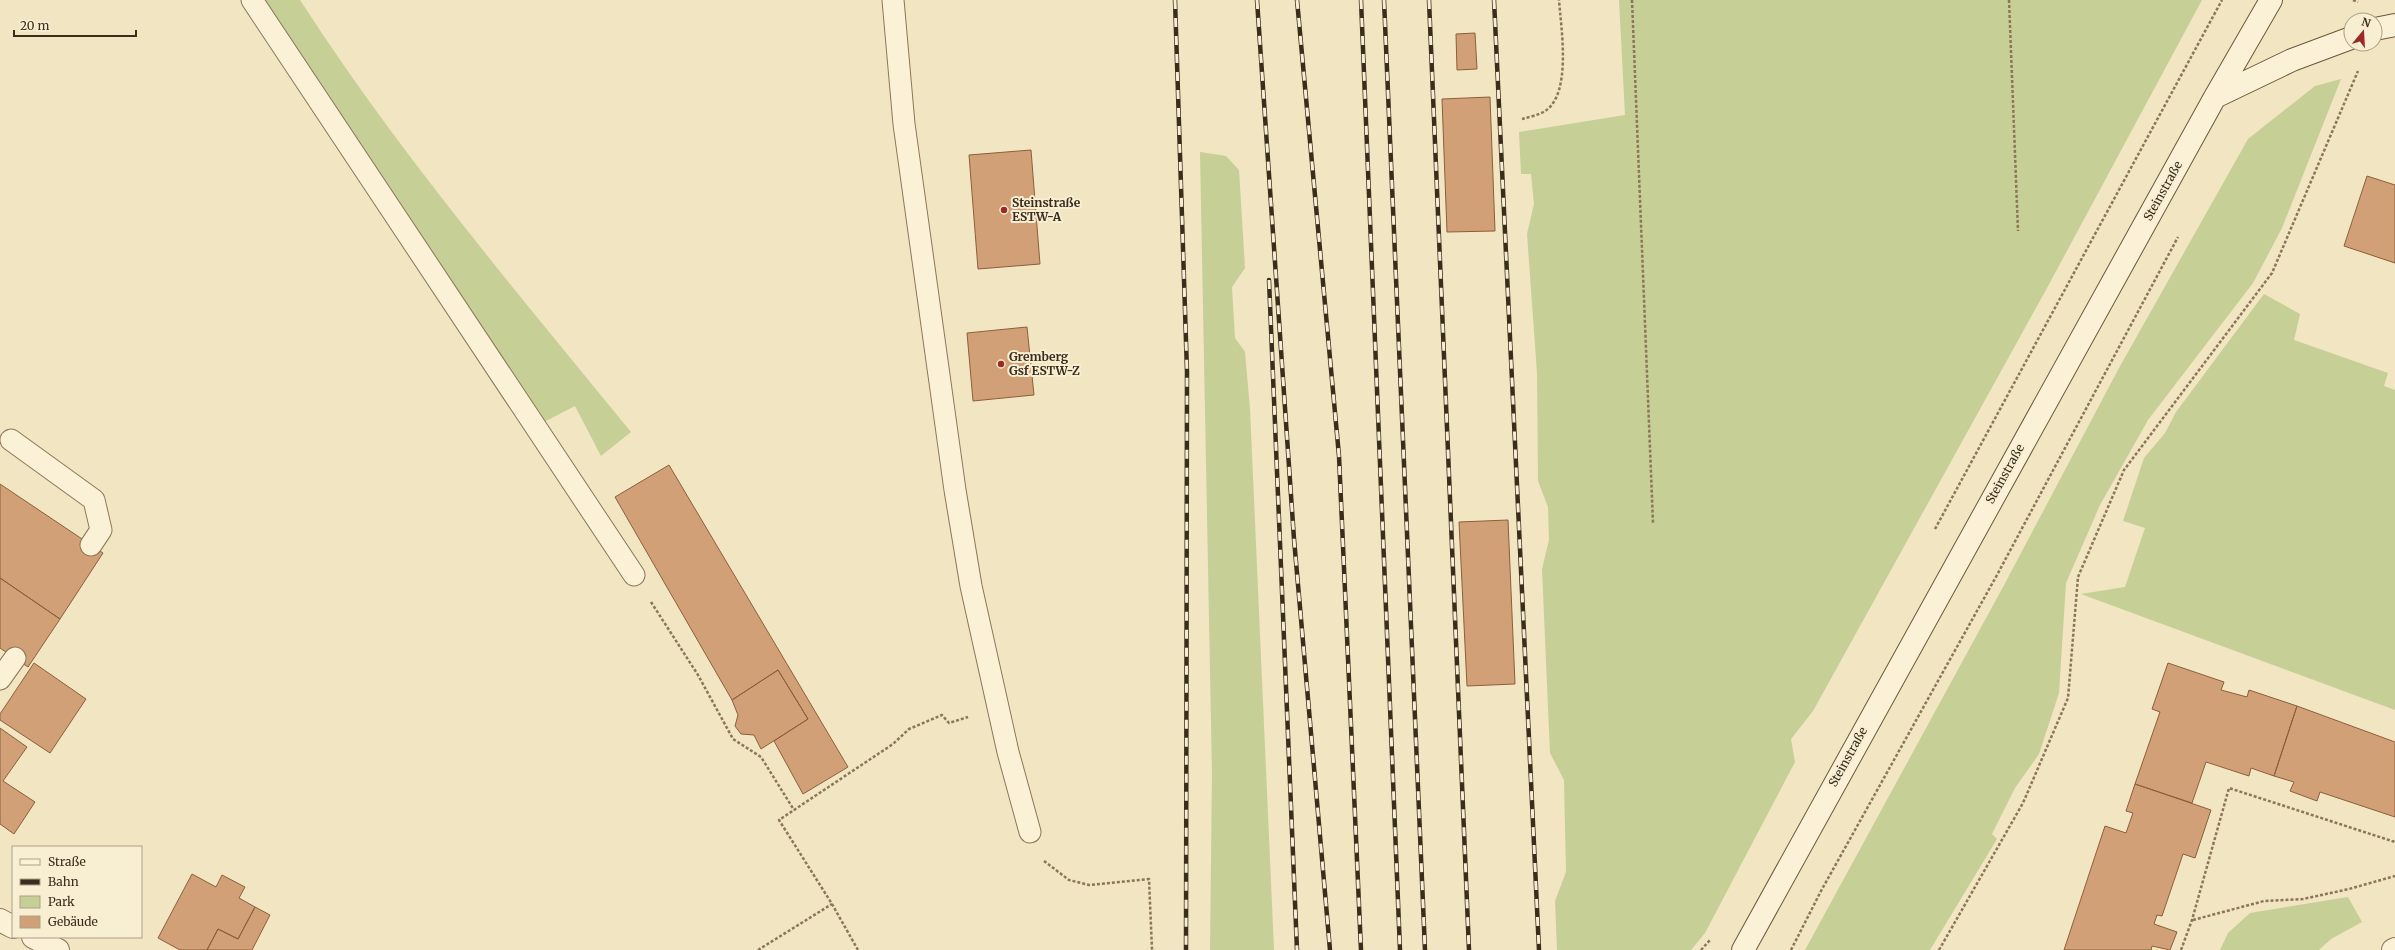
<svg xmlns="http://www.w3.org/2000/svg" width="2395" height="950" font-family="Merriweather,serif">
<rect width="100%" height="100%" fill="#f1e5c2"/>
<path fill="#c6cf95" d="M 262,0 L 300,0 C 398,152 516,291 631,432 L 601,456 L 575,406 L 542,423 Z
M 1619,0 L 2202,0 L 2047,288 L 1813,711 L 1791,739 L 1795,762 L 1705,933 L 1691,950 L 1557,950 L 1555,901 L 1566,872 L 1564,780 L 1550,753 L 1542,569 L 1549,540 L 1548,507 L 1538,481 L 1537,373 L 1527,234 L 1534,204 L 1531,174 L 1521,174 L 1519,132 L 1625,115 Z
M 2341,79 L 2282,228 L 2253,283 L 2148,420 L 2100,505 L 2066,583 L 2059,693 L 2039,754 L 2015,788 L 1992,834 L 1997,839 L 1930,950 L 1805,950 L 2003,587 L 2119,368 L 2248,139 L 2315,86 Z
M 1200,152 L 1226,156 L 1239,170 L 1245,268 L 1232,287 L 1235,338 L 1245,352 L 1250,409 L 1274,950 L 1210,950 L 1212,774 Z
M 2264,294 L 2300,314 L 2294,340 L 2388,373 L 2384,386 L 2395,390 L 2395,710 L 2081,594 L 2125,587 L 2145,528 L 2123,521 L 2144,458 L 2165,433 L 2176,412 Z
M 2348,897 L 2362,922 L 2331,939 L 2319,950 L 2220,950 L 2228,933 L 2250,913 Z"/>
<path fill="#d1a076" stroke="#8c5f3c" d="M 1475,33 L 1477,69 L 1457,70 L 1456,34 Z
M 1490,97 L 1495,231 L 1447,232 L 1442,99 Z
M 1031,150 L 1040,264 L 978,269 L 969,155 Z
M 2367,176 L 2395,185 L 2395,263 L 2344,246 Z
M 1027,327 L 1034,395 L 973,401 L 967,333 Z
M 669,465 L 848,767 L 803,794 L 774,741 L 808,719 L 778,670 L 732,700 L 615,497 Z
M 0,484 L 103,553 L 60,619 L 0,578 Z
M 1508,520 L 1515,684 L 1467,686 L 1459,522 Z
M 0,578 L 60,619 L 28,667 L 0,648 Z
M 34,663 L 86,699 L 50,753 L 0,720 L 0,714 Z
M 2168,663 L 2224,682 L 2221,690 L 2247,697 L 2249,690 L 2297,706 L 2274,776 L 2251,768 L 2249,776 L 2206,762 L 2192,803 L 2135,784 L 2160,712 L 2152,709 Z
M 778,670 L 808,719 L 761,749 L 754,735 L 741,734 L 735,726 L 738,715 L 732,700 Z
M 2297,706 L 2395,742 L 2395,817 L 2320,792 L 2317,801 L 2290,791 L 2294,782 L 2274,776 Z
M 0,728 L 27,747 L 3,781 L 35,802 L 14,834 L 0,824 Z
M 2135,784 L 2211,810 L 2195,858 L 2183,854 L 2162,916 L 2157,915 L 2154,924 L 2177,932 L 2170,950 L 2152,946 L 2151,950 L 2064,950 L 2105,826 L 2126,833 L 2133,813 L 2126,811 Z
M 192,874 L 216,887 L 222,875 L 245,887 L 239,898 L 255,907 L 238,939 L 218,929 L 207,950 L 180,950 L 158,938 Z
M 255,907 L 270,915 L 252,950 L 207,950 L 218,929 L 238,939 Z"/>
<g fill="none" stroke-linecap="round" stroke-linejoin="round">
<g stroke="#8c7658" stroke-width="23">
<path id="lane" d="M 252,0 L 634,575
M 893,0 L 904,124 L 955,490 L 971,586 L 1008,752 L 1030,832
M 11,440 L 94,500 L 101,530 L 91,545
M 0,679 L 15,658"/>
</g>
<g stroke="#8c7658" stroke-width="24">
<path id="street" d="M 0,920 L 13,927
M 33,937 L 58,950
M 2393,950 L 2395,949"/>
</g>
<g stroke="#6d573b" stroke-width="24">
<path id="secondary" d="M 2375,29 L 2395,25
M 2215,97 L 2292,60 L 2351,38
M 1743,950 L 2215,97 L 2271,0"/>
</g>
<path stroke="#8c7658" stroke-width="2.5" stroke-dasharray="3 2" stroke-linecap="butt" d="M 1632,0 L 1653,523
M 2009,0 L 2018,231
M 2353,0 L 2358,2
M 1522,119 C 1529,117 1539,115 1545,111 C 1572,94 1561,28 1559,0
M 1935,529 L 2222,0
M 651,602 L 698,675 L 733,739 L 761,757 L 794,810
M 1044,861 L 1069,880 L 1089,885 L 1149,879 L 1152,950
M 2193,920 L 2264,901 L 2303,899 L 2349,889 L 2395,876
M 758,950 L 832,904
M 858,950 L 832,904 L 779,820 L 893,744 L 909,729 L 942,715 L 949,723 L 968,717
M 1701,950 L 1710,940
M 1791,950 L 1821,891 L 1997,575 L 2178,237
M 1939,950 L 2023,803 L 2068,698 L 2078,577 L 2124,470 L 2272,273 L 2358,71
M 2181,950 L 2192,920 L 2229,788 L 2395,842"/>
<use href="#lane" stroke="#fbf1d6" stroke-width="21"/>
<use href="#street" stroke="#fbf1d6" stroke-width="22"/>
<use href="#secondary" stroke="#fbf1d6" stroke-width="22"/>
<g stroke="#3b2d1d" stroke-width="4.5">
<path id="rail" d="M 1175,0 L 1187,372 L 1186,950
M 1257,0 L 1294,539 L 1330,950
M 1297,0 L 1339,456 L 1361,950
M 1361,0 L 1400,950
M 1384,0 L 1425,950
M 1429,0 L 1469,950
M 1494,0 L 1539,950
M 1269,280 L 1297,950"/>
</g>
<use href="#rail" stroke="#f8eed2" stroke-width="3" stroke-dasharray="9" stroke-linecap="butt"/>
</g>
<g fill="#9e2924" stroke="#f8eed2" stroke-width="1.5">
<circle cx="1004" cy="210" r="4"/>
<circle cx="1001" cy="364" r="4"/>
</g>
<g text-anchor="middle" stroke-width="4" stroke-linejoin="round" paint-order="stroke">
<g font-size="12" fill="#3b2d1d" stroke="#f8eed2">
<text transform="translate(2163 191) rotate(-61)" y="4">Steinstraße</text>
<text transform="translate(2005 474) rotate(-61)" y="4">Steinstraße</text>
<text transform="translate(1848 757) rotate(-61)" y="4">Steinstraße</text>
</g>
<g font-size="12" font-weight="bold" fill="#3b2d1d" stroke="#f8eed2" text-anchor="start">
<text x="1012" y="207">Steinstraße<tspan x="1012" dy="14">ESTW-A</tspan></text>
<text x="1009" y="361">Gremberg<tspan x="1009" dy="14">Gsf ESTW-Z</tspan></text>
</g>
</g>
<rect x="12" y="846" width="130" height="92" fill="#f8eed2" stroke="#aca18a"/>
<rect x="20" y="859" width="20" height="6" fill="#fbf1d6" stroke="#aca18a"/>
<text x="48" y="866" font-size="12" fill="#3b2d1d">Straße</text>
<rect x="20" y="879" width="20" height="6" fill="#3b2d1d" stroke="#aca18a"/>
<text x="48" y="886" font-size="12" fill="#3b2d1d">Bahn</text>
<rect x="20" y="896" width="20" height="12" fill="#c6cf95" stroke="#aca18a"/>
<text x="48" y="906" font-size="12" fill="#3b2d1d">Park</text>
<rect x="20" y="916" width="20" height="12" fill="#d1a076" stroke="#aca18a"/>
<text x="48" y="926" font-size="12" fill="#3b2d1d">Gebäude</text>
<g transform="translate(2363 32) rotate(18)"><circle r="19" fill="#f8eed2" stroke="#aca18a"/>
<path d="M0-3L7 15L0 10L-7 15Z" fill="#9e2924"/>
<text y="-6" font-size="11" font-weight="bold" text-anchor="middle" fill="#3b2d1d">N</text>
</g>
<path d="M14 30v6h122v-6" fill="none" stroke="#3b2d1d" stroke-width="2"/>
<text x="20" y="30" font-size="12" fill="#3b2d1d" stroke="#f8eed2" stroke-width="3" paint-order="stroke">20 m</text>
</svg>
